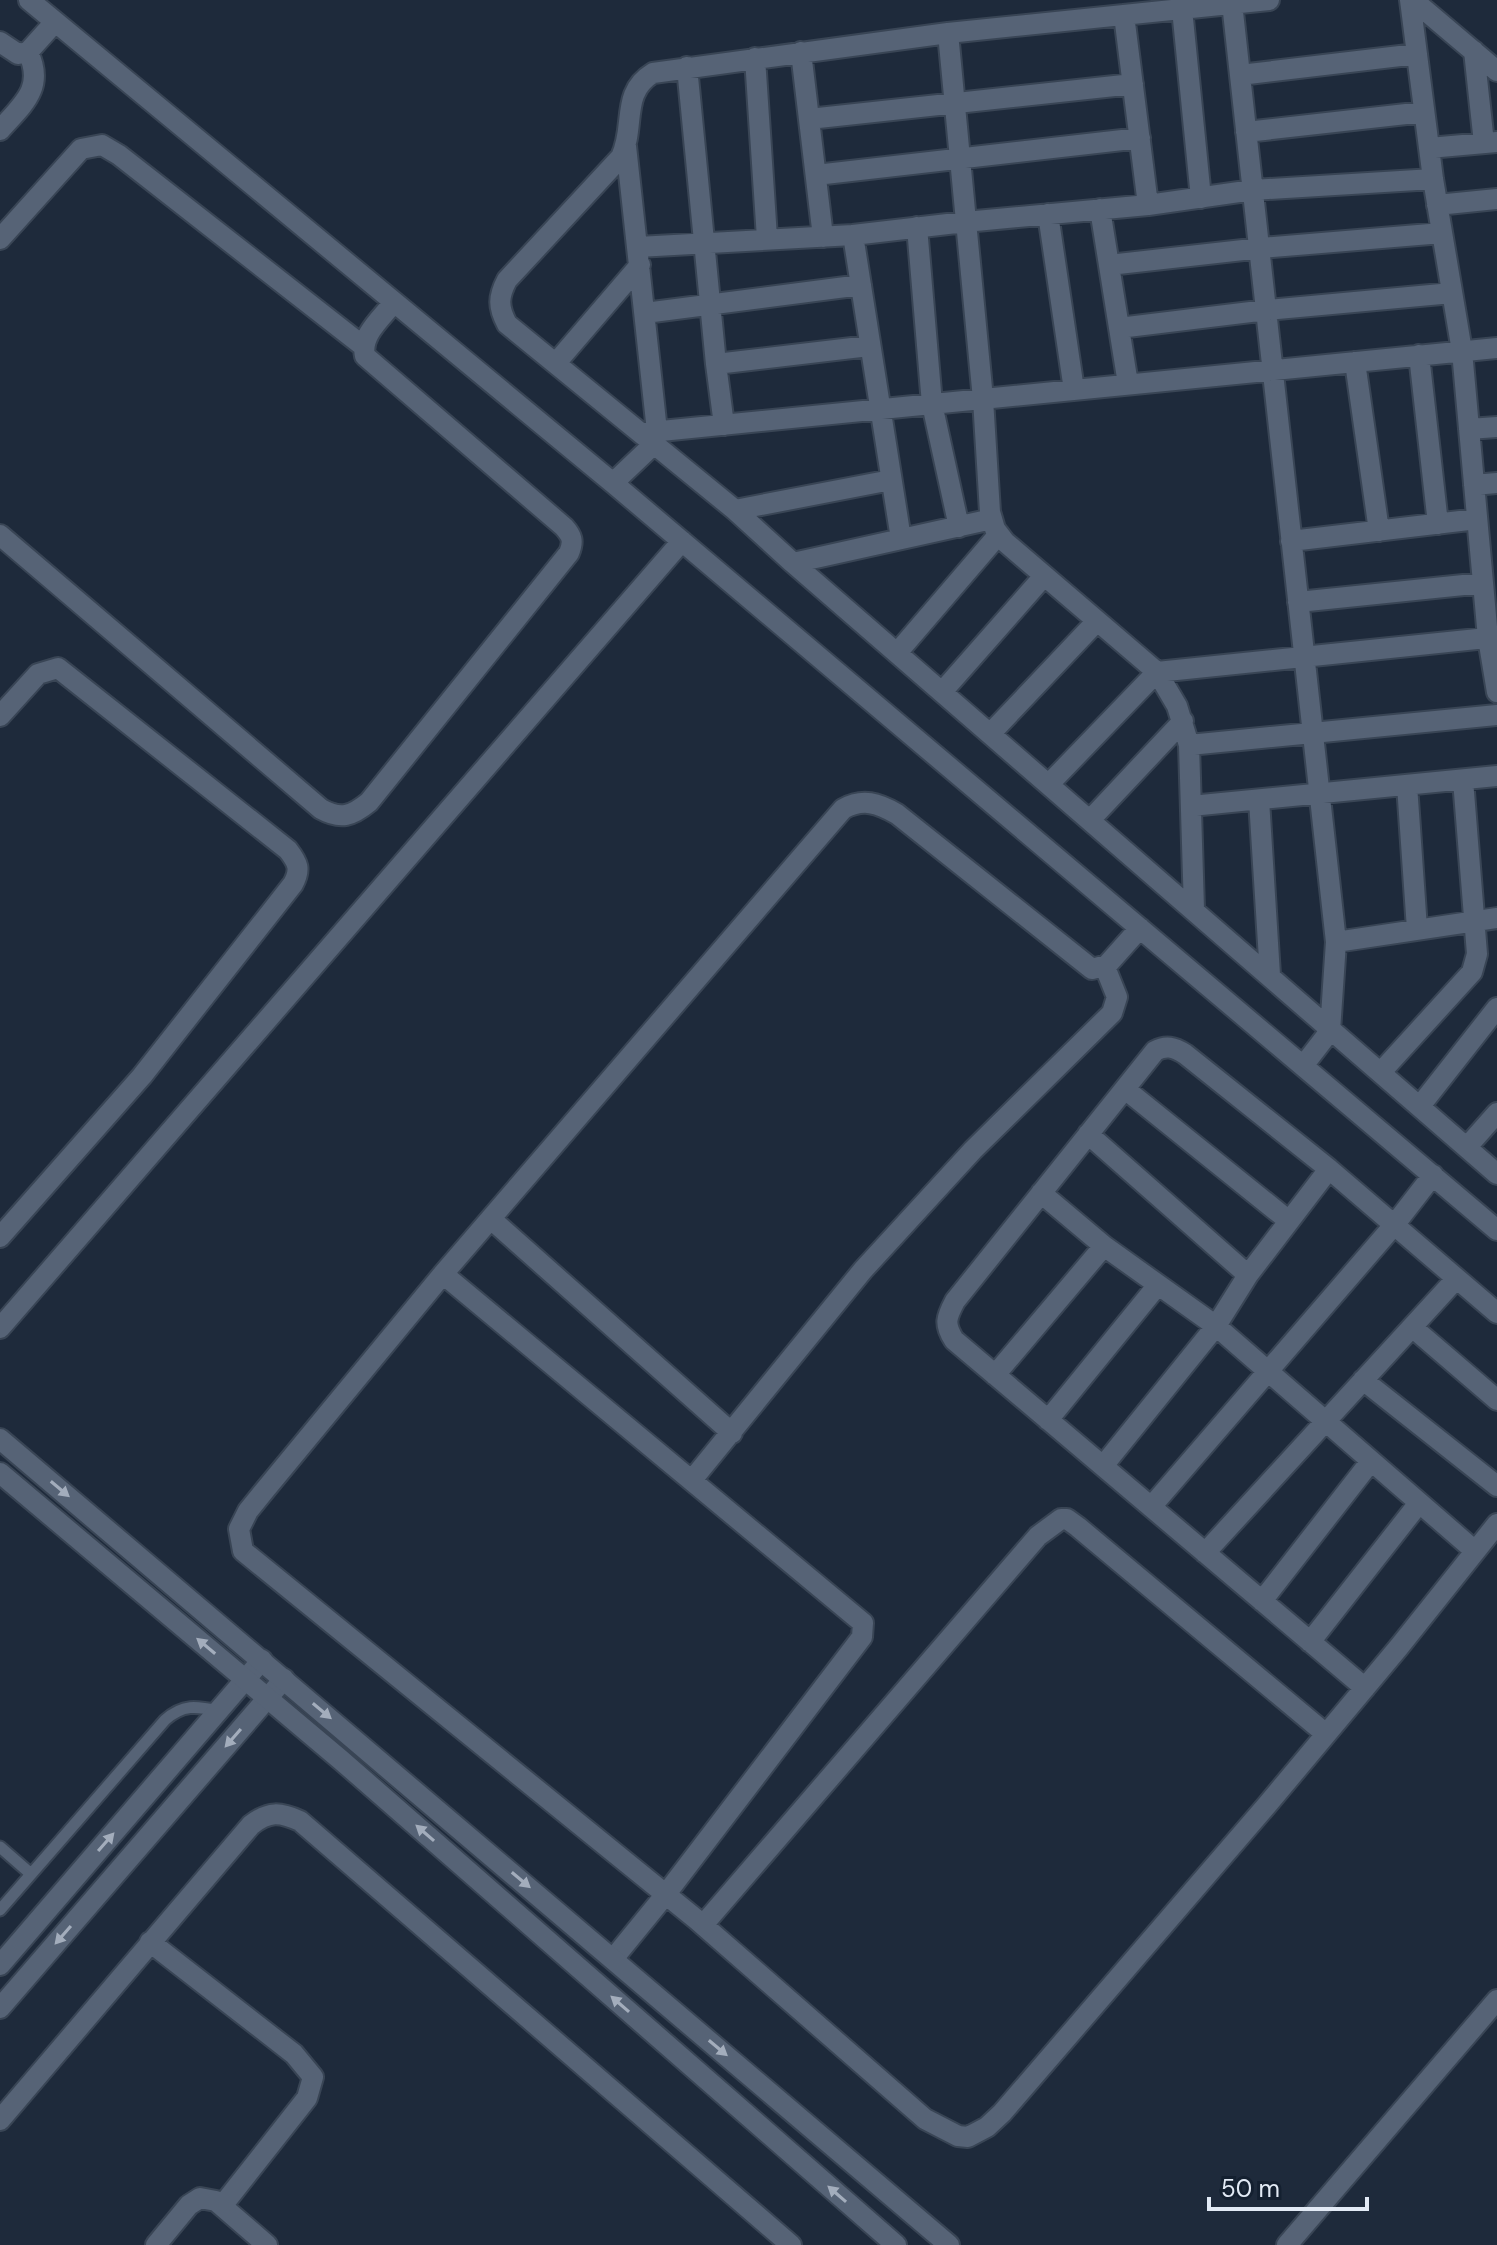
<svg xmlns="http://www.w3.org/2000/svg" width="1497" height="2245" font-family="'DM Sans',sans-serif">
<rect width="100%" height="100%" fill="#1e2a3b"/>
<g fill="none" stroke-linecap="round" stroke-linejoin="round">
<g stroke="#394555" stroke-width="15">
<path id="service" d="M 0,1847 L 31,1874
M 0,1910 L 165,1720 C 183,1704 196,1706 219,1711"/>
</g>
<g stroke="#394555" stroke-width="24">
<path id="minor" d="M 29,0 L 613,483 L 1497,1230
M 1269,0 L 948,33 L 653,73 C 620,93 636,126 621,157 L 507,280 C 498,297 498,307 507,324 L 735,510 L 793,563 L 1497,1174
M 1410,0 L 1433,179 L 1462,351 L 1488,638 L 1497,692
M 1413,0 L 1497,71
M 1232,3 L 1336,942 L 1330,1031 L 1303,1066
M 1182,9 L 1201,198
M 1124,15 L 1148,205
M 948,33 L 983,399 L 990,512 L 995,529 L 1005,542 L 1157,672 L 1177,706 L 1189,745 L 1194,909
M 0,42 L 18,54 L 28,52 L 55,22
M 1474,51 L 1484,143
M 801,52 L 823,237
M 755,58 L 767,238
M 687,67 L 716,364 L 724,425
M 1240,75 L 1417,54
M 809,119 L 1133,84
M 0,130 C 23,104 45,88 28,52
M 1246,132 L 1424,112
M 626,146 L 657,431
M 1429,148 L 1497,142
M 816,175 L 1140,138
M 1437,205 L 1497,199
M 1100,209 L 1128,384
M 1048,214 L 1074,390
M 917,227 L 932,404 L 959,527
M 853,235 L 901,539
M 0,239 L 81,149 L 102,145 L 119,155 L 363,346
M 638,247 L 853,235 L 965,222 L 1148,205 L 1253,190 L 1433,179
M 1109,265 L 1261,248 L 1442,233
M 645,313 L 861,285
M 1119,328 L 1267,310 L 1452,293
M 1419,355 L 1438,524
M 1355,362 L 1379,531
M 556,363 L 640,265
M 716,364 L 869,346
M 1469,429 L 1497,427
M 641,433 L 1497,348
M 613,483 L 654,444
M 1474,485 L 1497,483
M 735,510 L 891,480
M 0,535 L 321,809 C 341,820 352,816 369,802 L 569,553 C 574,541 572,536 564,527 L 365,356 C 360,335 382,318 394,302
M 1291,541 L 1477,519
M 793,563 L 992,519
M 1298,602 L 1483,583
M 897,653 L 999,534
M 942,692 L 1044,576
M 0,716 L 38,674 L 58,668 L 288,850 C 298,863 301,869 293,884 L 142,1076 L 0,1237
M 990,734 L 1097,621
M 1189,745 L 1497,715
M 1049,784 L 1157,672 L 1497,637
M 1407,785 L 1417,929
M 1259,800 L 1270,975
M 1191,806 L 1497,776
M 1090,820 L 1183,721
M 1140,928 L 1107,965 L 1092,969 L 897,814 C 878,803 863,798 843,809 L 443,1274 L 265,1490 L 248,1511 L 239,1529 L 243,1551 L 696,1919 L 925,2119 L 958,2136 L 968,2137 L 987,2127 L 1002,2113 L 1267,1805 L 1399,1647 L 1497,1524
M 1336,942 L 1497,918
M 1381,1072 L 1472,972 L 1477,954 L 1463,780
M 1125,1089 L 1289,1221
M 1420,1106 L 1497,1008
M 1088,1134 L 1248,1275
M 1467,1147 L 1497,1113
M 1041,1193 L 1104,1246 L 1216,1326 L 1475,1551
M 491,1219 L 732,1433
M 443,1274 L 863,1623 L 862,1637 L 666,1894 L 613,1959
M 1412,1327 L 1497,1400
M 0,1328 L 682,541
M 995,1375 L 1104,1246
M 1363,1380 L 1497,1486
M 1048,1420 L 1157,1286
M 1103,1466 L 1216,1326 L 1248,1275 L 1329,1169
M 692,1480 L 863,1270 L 973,1150 L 1112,1013 L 1117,997 L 1105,967
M 1151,1507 L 1395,1224 L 1433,1175
M 1205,1553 L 1456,1279
M 1262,1601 L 1371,1461
M 1310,1642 L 1419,1503
M 1365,1688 L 954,1340 C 944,1324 946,1318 955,1301 L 1155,1051 C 1166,1045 1174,1047 1185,1054 L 1329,1169 L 1497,1313
M 703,1925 L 1038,1536 L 1061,1519 L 1067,1519 L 1078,1527 L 1326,1734
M 150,1942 L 294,2054 L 313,2077 L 307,2098 L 222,2206
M 0,1965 L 262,1660
M 0,2008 L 284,1679
M 0,2120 L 251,1825 C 269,1811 280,1812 300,1821 L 791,2245
M 156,2245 L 189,2205 L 200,2198 L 216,2201 L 267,2245
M 1287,2245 L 1497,2000"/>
</g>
<g stroke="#394555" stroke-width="24">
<path id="tertiary" d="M 0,1439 L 949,2245
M 0,1473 L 341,1760 L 896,2245"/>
</g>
<use href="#service" stroke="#566376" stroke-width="11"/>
<use href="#minor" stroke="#566376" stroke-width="20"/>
<use href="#tertiary" stroke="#566376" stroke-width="20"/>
</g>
<defs><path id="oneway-solid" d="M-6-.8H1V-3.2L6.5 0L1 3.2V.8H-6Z" transform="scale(2)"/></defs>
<g fill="#a3adbc">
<use href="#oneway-solid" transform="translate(60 1489) rotate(40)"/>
<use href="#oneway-solid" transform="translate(206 1646) rotate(-140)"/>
<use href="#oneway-solid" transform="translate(322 1711) rotate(40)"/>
<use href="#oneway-solid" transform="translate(233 1738) rotate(131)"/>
<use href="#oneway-solid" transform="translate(425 1833) rotate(-139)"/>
<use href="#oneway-solid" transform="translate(106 1842) rotate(-49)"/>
<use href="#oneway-solid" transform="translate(521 1880) rotate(40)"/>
<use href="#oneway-solid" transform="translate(63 1935) rotate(131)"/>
<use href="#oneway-solid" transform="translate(620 2004) rotate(-139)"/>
<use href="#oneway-solid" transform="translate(718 2048) rotate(40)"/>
<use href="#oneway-solid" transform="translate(837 2194) rotate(-139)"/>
</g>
<path d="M1209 2197v12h158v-12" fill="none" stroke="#e2eaf5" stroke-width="4"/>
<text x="1221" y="2197" font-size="24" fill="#e2eaf5" stroke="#142030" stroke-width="6" paint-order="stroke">50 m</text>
</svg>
